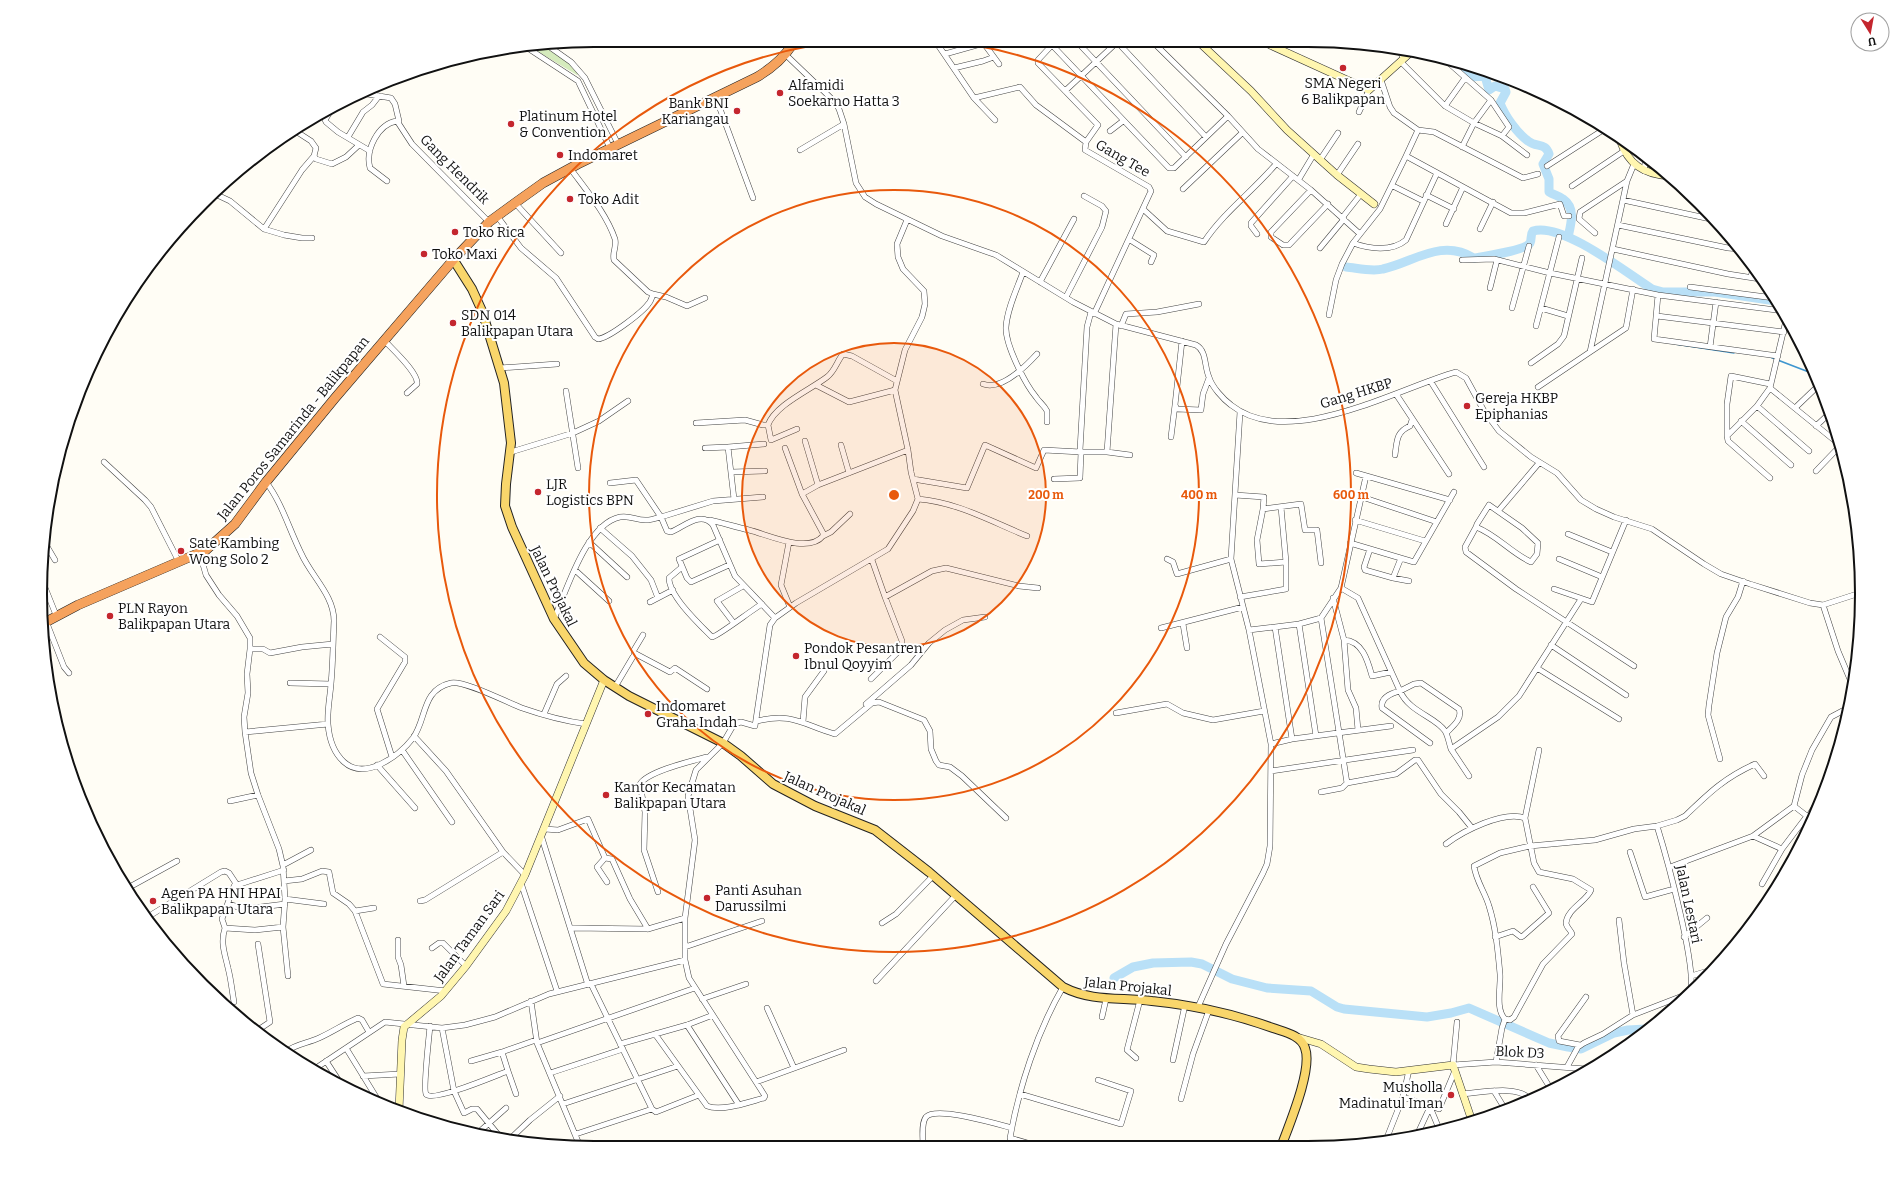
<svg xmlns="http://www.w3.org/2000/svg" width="1902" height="1188" font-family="Bitter,serif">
<rect width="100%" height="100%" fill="#fffdf5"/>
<path fill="#d5ebbd" d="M 527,45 L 542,45 L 570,64 L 579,73 L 577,75 Z"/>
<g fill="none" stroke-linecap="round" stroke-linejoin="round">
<path stroke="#3f96cf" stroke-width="1.5" d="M 1675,344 L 1734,353
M 1770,357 L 1814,374"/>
<path stroke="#b9e0f7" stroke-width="9" d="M 1463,67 L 1471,77 L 1485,76 L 1489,90 L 1495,86 L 1505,89 L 1506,92 L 1500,103 C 1505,116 1517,133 1528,141 C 1537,148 1545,142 1549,154 L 1543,164 L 1549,179 L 1549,192 C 1554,195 1559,196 1563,199 C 1576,208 1571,224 1568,237
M 1346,267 C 1357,268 1372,272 1383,269 C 1414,262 1441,238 1474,258 C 1484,256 1525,251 1530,243 C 1532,239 1530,235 1533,231 C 1562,222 1627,273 1652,289 L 1663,292 L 1715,292 L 1776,301
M 1114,978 L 1133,967 L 1153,963 L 1191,962 L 1202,964 L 1232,979 L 1267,988 L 1311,991 L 1337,1007 L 1344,1009 L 1427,1017 L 1451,1013 L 1469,1008 L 1549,1043 L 1568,1047 L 1581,1049 L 1614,1033 L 1628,1030 L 1646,1029"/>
<g stroke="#444" stroke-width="6">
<path id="street" d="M 523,45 L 578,81 L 610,148
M 547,45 L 571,62 L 585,78 L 618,144
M 938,45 L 974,98 L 1020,87 L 1036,105 L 1086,142
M 985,45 L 999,64
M 1052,45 L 1038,60 L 1038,63 L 1098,125 L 1086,142 L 1085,150 L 1149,187 L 1151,191 L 1094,314
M 1052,45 L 1169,168 L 1174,168 L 1228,116
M 1080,45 L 1186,157
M 1120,45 L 1206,137
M 1156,45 L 1228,116 L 1258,149 L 1311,190 L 1360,234
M 1398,49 L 1404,58
M 945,54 L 977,45
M 786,55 L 834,101 L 839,109 L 844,124 L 856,183 L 865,197 L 876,204 L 942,236 L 996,255 L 1073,302 L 1116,324 L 1196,345 C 1207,351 1204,366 1209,377 C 1212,387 1223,399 1231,405 C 1289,451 1396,389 1456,372 L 1466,378 L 1484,411 L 1499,431 L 1531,457 L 1557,473 L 1581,500 L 1596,509 L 1614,517 L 1652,529 L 1704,564 L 1721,574 L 1750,584 L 1810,603 L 1823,605 L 1860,593
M 1401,62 L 1445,106 L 1474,123 L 1502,136 L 1527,155
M 1450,64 L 1491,100 L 1509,127 L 1502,136
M 954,68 L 983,61 L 994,57
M 1381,80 L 1390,107 L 1394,113 L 1418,130 L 1434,132 L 1523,178 L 1538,174
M 1065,91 L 1114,45
M 367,94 L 391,98 L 395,104 L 399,121
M 716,98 L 753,198
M 974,98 L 995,120
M 1445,106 L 1465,78
M 330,112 L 325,120 L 326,122 L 338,132 L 370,151
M 1359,112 L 1369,90
M 294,130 L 311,141 L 316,148 L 314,156 L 316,159 L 332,164 L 346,157 L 359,145
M 1110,131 L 1123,121
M 348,137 L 363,112 L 372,105 L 379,96
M 1462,147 L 1474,123 L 1491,100
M 800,150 L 844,124
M 1406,156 L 1418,130
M 1320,160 L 1338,133
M 1547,166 L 1603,130
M 1644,171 L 1646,156
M 1337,175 L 1358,144
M 1299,179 L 1314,154
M 387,181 L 370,168 C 365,150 378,124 397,121 L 412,144 L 489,222
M 1393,186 L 1423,201
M 1572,186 L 1624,151
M 1183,189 L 1242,133
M 1311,190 L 1271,232 L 1271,237 L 1283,245 L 1289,245 L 1328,204
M 213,193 L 230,201 L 264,229 L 284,235 L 302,238 L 312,238
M 1426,195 L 1454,209
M 1623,200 L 1715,220
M 515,203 L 561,253
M 1143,209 L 1167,231 L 1204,242 C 1223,213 1253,191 1276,164
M 497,216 L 521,248 L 556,278 L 595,337 L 598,339 C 609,338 643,312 649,303 C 651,301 652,297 653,294 L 648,292 L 614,260 C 612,252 617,247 615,239 C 606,213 586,190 570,168
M 1342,218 L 1361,194
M 1446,224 L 1463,187
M 1618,225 L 1728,248 L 1739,249
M 264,229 L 302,170 L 314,156
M 1480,229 L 1493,202
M 1595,233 L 1579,219 L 1580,212 L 1627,181
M 1257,234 L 1251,226 L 1251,223 L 1293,176
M 1130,240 L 1154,255 L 1151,262
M 1353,243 C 1369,249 1392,252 1406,240 L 1437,173
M 1320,248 L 1344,219
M 1613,249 L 1728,274 L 1760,279
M 1462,260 L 1494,259 L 1550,273 L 1658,295 L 1784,311
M 1023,272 C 1017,289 1007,309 1006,327 C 1005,344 1025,384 1036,397 C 1039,402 1044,405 1047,411 L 1047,422
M 1751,277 L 1753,268
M 1040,282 L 1074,219
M 1690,287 L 1774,298
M 1490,288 L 1497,260
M 653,294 L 666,297 L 687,306 L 705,298
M 1658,295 L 1654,339 L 1778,356
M 1066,297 L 1102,227 L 1106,211 L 1102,206 L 1084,196
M 1512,308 L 1529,246
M 1541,308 L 1568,316
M 1091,312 L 1087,327 L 1080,450 L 1082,452 L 1107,452
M 1329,315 L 1336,280 L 1342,264 L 1353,243 L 1380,209 L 1406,156 L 1511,213 L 1524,213 L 1560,204 L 1564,216 L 1569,216
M 1657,316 L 1784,332
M 1116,324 L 1107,452 L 1130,455
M 1121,326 L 1126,314 L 1157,312 L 1199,304
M 1536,326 L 1559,237
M 384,340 C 392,349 419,373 417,384 L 407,393
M 1182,341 L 1175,405 L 1177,409 L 1201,410 L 1203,394 L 1209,378
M 1710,347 L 1716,302
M 1590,352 L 1626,328 L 1633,289
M 1531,363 L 1558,344 L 1564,336 L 1582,258
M 500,368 L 557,364
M 1431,382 L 1484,467
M 983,384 C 1001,391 1026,366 1037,354
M 816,385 L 849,402 L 895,390
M 1538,387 L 1590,352 L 1627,181 L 1634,164
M 1770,388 L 1839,444
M 566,391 L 578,468
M 1396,394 L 1449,474
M 1757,406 L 1809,451
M 1795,408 L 1819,385
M 1741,421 L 1791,465
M 696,423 L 745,420 L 763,425 L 768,425 C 775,405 810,390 827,377 C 835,371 837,361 843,354 L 852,356 L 897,381
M 768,425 L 771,440 L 797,429
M 1816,426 L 1831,412
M 1727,436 L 1727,404 L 1731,376 L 1770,384
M 1171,437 L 1175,405
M 805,441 L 818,485
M 841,445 L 849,473
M 705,448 L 728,447
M 785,448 L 802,494
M 511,452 L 573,433 L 599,421 L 628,401
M 1395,455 C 1397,441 1396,432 1410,426 L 1412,420
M 104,462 L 145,500 L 151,507 L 179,562
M 1816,471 L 1840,446
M 732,472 L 765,471
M 1356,473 L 1450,500
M 1770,478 L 1728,441 L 1727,436 L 1757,406 L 1770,388 L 1787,316
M 913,479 L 967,488 L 985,445 L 1036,468 L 1044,450 L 1081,452 L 1080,478 L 1054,479
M 266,482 C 282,503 289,529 301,553 C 311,576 334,595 334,621 C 333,642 333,663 331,684 C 330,697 327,711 328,724 C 329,738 334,753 344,762 C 365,781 399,756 413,738 C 427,719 421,690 451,683 C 464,680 506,702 522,708 C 542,715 564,721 586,724
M 610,483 L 636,480 L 661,517 L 713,501 L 763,497
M 1235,495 L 1264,497 L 1263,509 L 1301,504 L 1305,530 L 1317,530 L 1321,563
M 1362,497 L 1437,522
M 734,499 L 728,447 L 764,444
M 918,499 C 957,502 992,522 1027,536
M 1281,507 L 1286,562
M 1499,510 L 1539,463
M 710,520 C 723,523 736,527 749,530 C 769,535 808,554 823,536 L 823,533 L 802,494 L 818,485 L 908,450
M 1355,520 L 1425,541
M 1476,527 C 1497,535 1511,553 1531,562 L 1537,554 L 1538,543 L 1522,528 L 1489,505 L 1477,524 L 1476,527 L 1465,547 L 1466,552 L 1516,589 L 1634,666
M 600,528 L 632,556 L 651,580 L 658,598
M 1568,534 L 1612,552
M 823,536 L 831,532 L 850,514
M 720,540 L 679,559 L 687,578 L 691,582 L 729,565
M 589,542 L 627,577
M 789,542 L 781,585 L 790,607
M 45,543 L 55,560
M 1350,543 L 1414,562 L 1454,492
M 1370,549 L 1364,567 L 1365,570 L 1393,578 L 1401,558
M 200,554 L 206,575 L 219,595 L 237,616 L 250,638 L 250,649 L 247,674 L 248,693 L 244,717 L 245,732 L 251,773 L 258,795 L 279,849 L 283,866 L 285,899 L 283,927 L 288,976
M 1167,559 L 1173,562 L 1177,574 L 1231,559
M 1559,559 L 1602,577
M 872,560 L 885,597 L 932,571 L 946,568 L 1019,586 L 1038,588
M 682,567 L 669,578 C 669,596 699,624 712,637 C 717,637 753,609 762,604
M 575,570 L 609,601
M 1393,578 L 1409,581
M 42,580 L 56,615
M 1341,588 L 1358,598 L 1400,691 L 1414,684 L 1421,683 L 1459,709 C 1463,719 1452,727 1446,733
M 1554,589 L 1592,602 L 1626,520
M 1240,597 L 1286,589 L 1286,562 L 1259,564 L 1257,540 L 1263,509
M 1333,598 L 1344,640 L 1348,690 L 1356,708 L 1358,730
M 650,602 L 673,590
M 1823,605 L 1838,651 L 1852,684
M 1321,618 L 1347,783 L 1342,788 L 1321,792
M 554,619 C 567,590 586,524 620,517 C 631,515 637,521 647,520 C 651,520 656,518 661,517 L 667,531 L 671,532 C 684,527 701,510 713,525 L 735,576 L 775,618
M 46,621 L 64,667 L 69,673
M 733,622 L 717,601 L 743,586
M 1183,624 L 1187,648
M 1299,624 L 1316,736
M 1161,628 L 1243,607
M 1249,630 L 1275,627
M 380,637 L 405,657 L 405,662 L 377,709 L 392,757
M 1344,640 C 1363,641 1368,662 1372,676 L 1391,672
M 1551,645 L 1626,695
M 250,649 L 263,649 L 270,653 L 302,647 L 333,644
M 634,655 L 634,650 L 643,635
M 1537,668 L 1619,719
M 871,679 L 902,648 L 902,641 L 885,597
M 290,683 L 331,684
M 615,687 L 634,655 L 636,654 L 670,672 L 675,668 L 707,689
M 866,704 L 911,665 L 929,643 L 945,630 L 963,620 L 985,617
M 1116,713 L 1167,704 L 1183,713 L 1213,720 L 1264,711
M 544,714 L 557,684 L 566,676
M 757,721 C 793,712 803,725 835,734 L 872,703 L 879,702 L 924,720 L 930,731 L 931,749 L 936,761 L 939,765 L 950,767 L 962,776 L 1006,818
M 803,722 L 805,697 L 824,671
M 245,732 L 328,724
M 414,736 L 446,771 L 503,852 L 525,875
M 1292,739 L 1275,627 L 1299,624 L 1321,618 L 1341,588 L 1366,476
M 1430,743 L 1382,708 C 1380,697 1392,693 1400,691 C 1409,712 1436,717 1445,731 C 1448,736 1449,743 1451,749 L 1498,717 L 1519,696 L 1581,599
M 1271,744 L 1292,739 L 1391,726
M 1451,749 L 1469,776
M 402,750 L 452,822
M 1720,759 L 1708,715 L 1709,705 L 1717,653 L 1726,617 L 1738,597 L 1743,581
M 377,765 L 415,808
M 1271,771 L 1413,750
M 1347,783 L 1396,774 L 1415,760 L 1418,760 L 1441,794 L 1459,812 L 1472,828
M 230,801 L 258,795
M 1794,806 L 1812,820
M 1808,817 L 1821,796
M 1525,818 L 1539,750
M 1657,826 L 1677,820 L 1685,816 C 1709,793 1724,778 1755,764 L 1764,776
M 545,829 L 558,830 L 588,819 L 605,858 L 612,859 L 630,899 L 648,929
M 541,835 L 588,985
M 1753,836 L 1782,849 L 1807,816
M 1446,844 C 1463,831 1504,810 1525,818 L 1534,863 L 1539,872 L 1573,879 L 1591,890 C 1587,901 1567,909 1566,923 C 1566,927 1571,930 1572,934 L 1543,964 L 1514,1017 L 1510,1020 L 1505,1019 L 1502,1028 L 1496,1062
M 1630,852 L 1645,897 L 1674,889
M 605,858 L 597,867 L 607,882
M 283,865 L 311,850
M 1670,867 L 1753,836 L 1794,806 L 1802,775 L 1812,750 L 1831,717 L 1848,708
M 284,881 L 302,879 L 322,871 L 329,872 L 333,893 L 349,904 L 355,911 L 383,984 L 446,991
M 521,883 L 557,991
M 1762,884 L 1782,849
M 126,889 L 177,861
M 658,892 L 644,850 L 645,812 L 640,784 C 648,771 692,761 707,757
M 285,899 L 324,904
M 420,901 L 425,900 L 503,852
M 228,904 L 245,909 L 285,904
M 355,911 L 374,908
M 146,918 L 221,872 L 225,871 L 229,873 L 237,885
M 1619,920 L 1624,963 L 1633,1015
M 882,923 L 896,914 L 933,876
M 283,927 L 255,930 L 225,928 L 222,919 L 234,886 L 284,870
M 225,928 C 220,943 225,954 228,968 C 231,979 232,991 234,1002
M 572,928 L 648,929 L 685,918
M 1495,937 L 1513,931 L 1521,937 L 1523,936 L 1549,913 L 1533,887
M 1684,937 L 1707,918
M 398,940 L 398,957 L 401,965 L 404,986
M 685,947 L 762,921
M 432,948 L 439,943 L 443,943 L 466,966
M 1691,976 L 1711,970
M 876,981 L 956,895
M 702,999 L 746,984
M 531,1001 L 537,1043 L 579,1144
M 1198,1007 L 1226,944 L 1263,873 L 1267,864 L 1270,846 L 1271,744 L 1249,630 L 1231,559 L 1240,412
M 767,1008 L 794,1068
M 1102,1017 L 1106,999
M 1505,1019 C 1495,1009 1501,987 1500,974 C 1498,952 1496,928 1489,906 C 1485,892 1476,881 1474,866 L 1500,853 L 1530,846 L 1595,840 L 1634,829 L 1657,826 C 1666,855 1698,970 1690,993 L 1633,1015 L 1603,1034 L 1584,1043 L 1578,1047 L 1567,1067
M 1457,1022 L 1453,1065 L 1496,1062 L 1586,1069
M 687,1025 L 739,1105
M 430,1026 C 429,1037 423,1089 426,1094 C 432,1103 497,1075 508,1071 L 516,1094
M 442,1028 L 454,1091 L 464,1113 L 472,1109 L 477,1109 L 501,1138
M 255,1032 L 270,1022 L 258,944
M 655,1034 L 707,1106 C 721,1112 749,1102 764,1098 L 765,1096 L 689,978 L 685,960 L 685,918 L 695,840 L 688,796 L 696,770 L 723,743 L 734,724 L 741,722 L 755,726 L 770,625 L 775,618 L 796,603 L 888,549 L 913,511 L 918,499 L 911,472 L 908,450 L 895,390 L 905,350 L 922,317 L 925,304 L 924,291 L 903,269 L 898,257 L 897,244 L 907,220
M 537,1043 L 695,988
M 620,1044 L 687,1025 L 713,1015
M 1580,1045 L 1559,1041 L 1558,1036 L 1586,997
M 346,1048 L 378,1100
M 287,1051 C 296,1044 308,1043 319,1038 C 332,1032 344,1024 358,1018 L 362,1020 L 369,1032
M 1136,1058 L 1127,1050 L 1140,1000
M 1173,1060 L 1185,1005
M 326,1061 L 339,1081
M 471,1061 L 502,1052
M 1536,1065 L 1552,1091
M 316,1068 L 385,1022 L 442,1028 L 465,1025 L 495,1017 L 549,994 L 685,960
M 508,1071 L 502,1052 L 536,1040
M 550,1073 L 623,1049
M 363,1076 L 400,1074
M 756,1082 L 844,1050
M 1494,1091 L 1505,1109
M 1020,1094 L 1121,1124 L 1131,1091 L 1098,1080
M 1462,1094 C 1478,1093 1521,1084 1530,1100
M 1403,1097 L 1439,1109 L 1454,1073
M 1181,1099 L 1193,1054 L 1209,1010
M 563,1104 L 678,1066
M 1430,1107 L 1440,1131
M 652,1109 L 656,1112 L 699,1095
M 479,1132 L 506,1108
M 576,1134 L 652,1109 L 591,984
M 1417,1135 L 1430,1107
M 1010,1138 L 1011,1145
M 509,1140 L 530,1120 L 560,1096
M 1386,1140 L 1403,1097 L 1409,1070
M 923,1145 C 923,1138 921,1123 926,1117 C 936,1106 997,1124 1012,1128
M 1034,1145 L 1010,1138 C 1019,1087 1037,1032 1063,987"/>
</g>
<g stroke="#333" stroke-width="8">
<path id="secondary" d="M 1202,45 L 1251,91 L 1287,130 L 1337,175 L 1374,204
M 1270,45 L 1369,90 L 1410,53
M 1620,140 C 1628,164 1643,174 1669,176
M 1297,1037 L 1321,1044 L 1356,1067 L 1369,1069 L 1396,1072 L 1453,1065 L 1472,1121
M 399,1110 L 402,1040 L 404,1027 L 441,996 L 466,966 L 506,911 L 525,875 L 604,680"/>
</g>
<g stroke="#222" stroke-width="10">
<path id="primary" d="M 453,259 L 472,289 L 482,311 L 504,383 L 511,443 L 506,484 L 505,506 L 512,527 L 554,619 L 584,663 L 604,680 L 629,696 L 723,743 L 741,756 L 773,784 L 815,806 L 875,830 L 929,872 L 1063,987 C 1092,1002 1121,997 1152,1001 C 1193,1005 1234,1014 1273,1028 C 1284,1032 1301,1035 1305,1048 C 1313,1069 1289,1125 1281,1147"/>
</g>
<g stroke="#222" stroke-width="10">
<path id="highway" d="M 44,623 L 78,605 L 206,550 L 235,524 L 266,482 L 335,398 L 454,259 L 489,222 L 515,203 L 543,183 L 578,164 L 757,77 C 772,68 783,59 792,45"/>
</g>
<use href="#street" stroke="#fff" stroke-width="5"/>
<use href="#secondary" stroke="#fff6b0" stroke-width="7"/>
<use href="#primary" stroke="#f9d66b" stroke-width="8"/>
<use href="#highway" stroke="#f5a25d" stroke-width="9"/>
</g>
<circle cx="894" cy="495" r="152" fill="#e8590c" fill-opacity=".12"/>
<g fill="none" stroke="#e8590c" stroke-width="2">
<circle cx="894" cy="495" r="152"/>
<circle cx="894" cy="495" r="305"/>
<path d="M973 45A457 457 0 1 1 815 45"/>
</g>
<g fill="#c4262e" stroke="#fff" stroke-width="1.5">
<circle cx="1343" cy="68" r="4"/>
<circle cx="780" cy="93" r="4"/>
<circle cx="737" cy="111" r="4"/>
<circle cx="511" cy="124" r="4"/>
<circle cx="560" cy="155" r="4"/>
<circle cx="570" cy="199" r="4"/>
<circle cx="455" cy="232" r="4"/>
<circle cx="424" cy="254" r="4"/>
<circle cx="453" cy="323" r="4"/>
<circle cx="1467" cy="406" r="4"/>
<circle cx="538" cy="492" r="4"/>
<circle cx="181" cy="551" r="4"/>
<circle cx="110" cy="616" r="4"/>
<circle cx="796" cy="656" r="4"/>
<circle cx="648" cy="714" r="4"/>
<circle cx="606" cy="795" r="4"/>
<circle cx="707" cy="898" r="4"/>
<circle cx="153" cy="901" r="4"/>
<circle cx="1451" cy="1095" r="4"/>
</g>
<g text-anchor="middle" stroke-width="4" stroke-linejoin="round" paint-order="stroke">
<g font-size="14" fill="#111" stroke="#fff" text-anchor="start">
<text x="1343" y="88" text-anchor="middle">SMA Negeri<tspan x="1343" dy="16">6 Balikpapan</tspan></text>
<text x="788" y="90">Alfamidi<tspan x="788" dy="16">Soekarno Hatta 3</tspan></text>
<text x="729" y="108" text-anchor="end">Bank BNI<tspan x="729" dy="16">Kariangau</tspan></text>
<text x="519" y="121">Platinum Hotel<tspan x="519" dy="16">&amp; Convention</tspan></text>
<text x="568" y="160">Indomaret</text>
<text x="578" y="204">Toko Adit</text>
<text x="463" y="237">Toko Rica</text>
<text x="432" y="259">Toko Maxi</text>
<text x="461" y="320">SDN 014<tspan x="461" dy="16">Balikpapan Utara</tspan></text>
<text x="1475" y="403">Gereja HKBP<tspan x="1475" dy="16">Epiphanias</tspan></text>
<text x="546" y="489">LJR<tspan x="546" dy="16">Logistics BPN</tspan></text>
<text x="189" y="548">Sate Kambing<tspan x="189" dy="16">Wong Solo 2</tspan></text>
<text x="118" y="613">PLN Rayon<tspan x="118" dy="16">Balikpapan Utara</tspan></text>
<text x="804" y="653">Pondok Pesantren<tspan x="804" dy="16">Ibnul Qoyyim</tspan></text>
<text x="656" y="711">Indomaret<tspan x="656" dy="16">Graha Indah</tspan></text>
<text x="614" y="792">Kantor Kecamatan<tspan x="614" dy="16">Balikpapan Utara</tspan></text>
<text x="715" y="895">Panti Asuhan<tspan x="715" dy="16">Darussilmi</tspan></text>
<text x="161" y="898">Agen PA HNI HPAI<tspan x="161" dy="16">Balikpapan Utara</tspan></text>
<text x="1443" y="1092" text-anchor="end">Musholla<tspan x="1443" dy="16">Madinatul Iman</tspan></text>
</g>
<g font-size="14" fill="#111" stroke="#fff">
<text transform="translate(1123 158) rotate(30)" y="5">Gang Tee</text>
<text transform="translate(455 169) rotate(45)" y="5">Gang Hendrik</text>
<text transform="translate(1356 393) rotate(-17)" y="5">Gang HKBP</text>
<text transform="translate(293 428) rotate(-51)" y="5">Jalan Poros Samarinda - Balikpapan</text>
<text transform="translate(554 586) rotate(64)" y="5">Jalan Projakal</text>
<text transform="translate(825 793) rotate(24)" y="5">Jalan Projakal</text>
<text transform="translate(1689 904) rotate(78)" y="5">Jalan Lestari</text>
<text transform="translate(469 936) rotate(-54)" y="5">Jalan Taman Sari</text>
<text transform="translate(1128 986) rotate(6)" y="5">Jalan Projakal</text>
<text transform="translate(1520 1052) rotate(3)" y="5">Blok D3</text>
</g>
</g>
<path d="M0 0H1902V1188H0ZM594 47H1308A547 547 0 0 1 1855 594V594A547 547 0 0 1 1308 1141H594A547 547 0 0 1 47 594V594A547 547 0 0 1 594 47Z" fill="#fff" fill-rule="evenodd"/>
<path fill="none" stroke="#111" stroke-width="2" d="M594 47H1308A547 547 0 0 1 1855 594V594A547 547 0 0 1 1308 1141H594A547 547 0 0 1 47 594V594A547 547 0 0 1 594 47Z"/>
<circle cx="894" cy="495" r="6" fill="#e8590c" stroke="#fff" stroke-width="2"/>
<g font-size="12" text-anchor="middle" font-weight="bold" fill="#e8590c" stroke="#fff" stroke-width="4" stroke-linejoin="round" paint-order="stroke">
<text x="1046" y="499">200 m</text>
<text x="1199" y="499">400 m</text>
<text x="1351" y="499">600 m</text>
</g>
<g transform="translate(1870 32) rotate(169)"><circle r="19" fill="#ffffff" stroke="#a0a0a0"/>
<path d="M0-3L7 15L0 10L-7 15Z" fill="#c4262e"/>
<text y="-6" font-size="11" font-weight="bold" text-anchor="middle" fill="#111111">U</text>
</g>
</svg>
